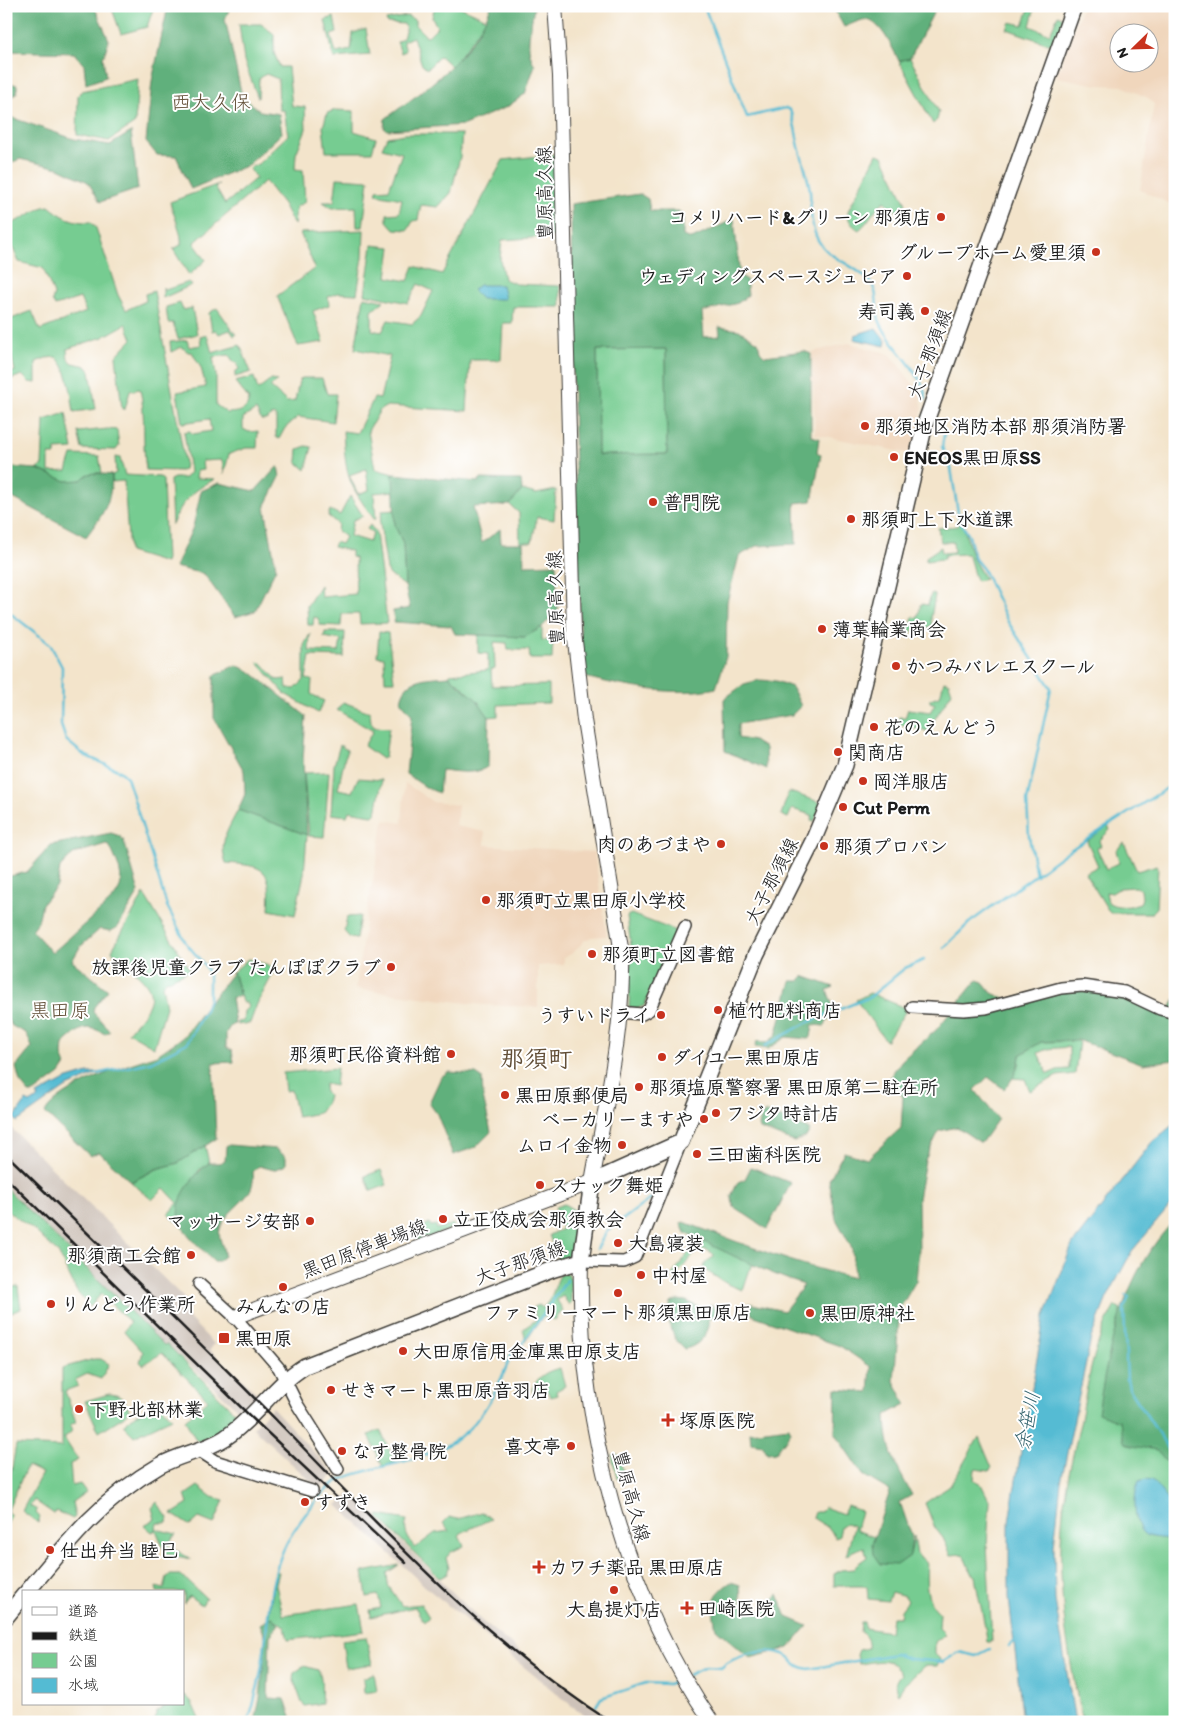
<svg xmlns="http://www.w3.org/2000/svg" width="1181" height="1728" font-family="Itim,'Klee One',sans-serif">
<rect width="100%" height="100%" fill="#fff"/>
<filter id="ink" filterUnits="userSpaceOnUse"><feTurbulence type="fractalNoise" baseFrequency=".02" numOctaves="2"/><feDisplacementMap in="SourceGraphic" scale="10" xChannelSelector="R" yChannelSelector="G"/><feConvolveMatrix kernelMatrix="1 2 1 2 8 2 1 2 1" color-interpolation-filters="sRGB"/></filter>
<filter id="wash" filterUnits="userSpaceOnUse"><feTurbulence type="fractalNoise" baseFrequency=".0096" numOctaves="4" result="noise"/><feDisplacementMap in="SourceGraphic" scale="20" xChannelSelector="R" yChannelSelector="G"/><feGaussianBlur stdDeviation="1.12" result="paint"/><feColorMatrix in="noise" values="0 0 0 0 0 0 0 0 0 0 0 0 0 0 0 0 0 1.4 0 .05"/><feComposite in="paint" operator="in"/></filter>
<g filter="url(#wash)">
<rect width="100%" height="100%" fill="#f3e4cb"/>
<path fill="#f0d6bc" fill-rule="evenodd" d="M 1082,6 L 1175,6 L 1175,206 L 1140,190 L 1154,104 L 1148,98 L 1122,86 L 1098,85 L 1056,77 ZM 1118,32 L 1148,32 L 1148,62 L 1118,62 Z
M 849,343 L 890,354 L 919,391 L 923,408 L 911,454 L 815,434 L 812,352 Z
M 405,783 L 433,802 L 458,805 L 456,826 L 485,832 L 485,845 L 594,852 L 607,936 L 591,937 L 584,941 L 574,952 L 564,958 L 564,964 L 538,966 L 538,1007 L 483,1005 L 356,989 L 366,916 L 384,820 L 402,823 Z"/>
<path fill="#cec2b9" d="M 6,1123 L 192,1306 L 184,1313 L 214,1344 L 210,1350 L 258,1394 L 240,1412 L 166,1343 L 164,1345 L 6,1187 Z
M 272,1407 L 334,1474 L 319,1489 L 253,1428 Z
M 351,1493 L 482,1621 L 578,1698 L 614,1722 L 595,1722 L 572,1706 L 428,1589 L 337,1505 Z"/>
<path fill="#76cc91" stroke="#497456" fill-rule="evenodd" d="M 111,6 L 154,6 L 147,27 L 121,34 Z
M 435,6 L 458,6 L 487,19 L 452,67 L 440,56 L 427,69 L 422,65 L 413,37 L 403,41 L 406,51 L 401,53 L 397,42 L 403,38 L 406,28 L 404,24 L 387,23 L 386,20 L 407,16 L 415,20 L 415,25 L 425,35 L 428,36 L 437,27 L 432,17 Z
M 1029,9 L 1034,11 L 1030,26 L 1050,34 L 1058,15 L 1065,19 L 1054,46 L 1007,29 L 1010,22 L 1023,25 Z
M 334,17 L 337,33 L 331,35 L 336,53 L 351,50 L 353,33 L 366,29 L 370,55 L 334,58 L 325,20 Z
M 239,24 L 261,24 L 274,34 L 274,53 L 280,67 L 288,67 L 292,106 L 305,107 L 306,129 L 296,154 L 295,169 L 303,170 L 305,202 L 296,207 L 294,225 L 283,204 L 265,181 L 194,243 L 206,260 L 189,275 L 173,249 L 181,245 C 183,234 173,214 170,202 L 219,184 L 215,187 L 225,204 L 256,178 L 249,168 L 258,164 L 288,135 L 284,110 L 279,110 L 278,79 L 266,74 L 259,79 L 258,98 L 244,61 Z
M 910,58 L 939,112 L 937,120 L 933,124 L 899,61 Z
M 138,79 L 135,123 L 109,141 L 77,135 L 78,95 L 82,91 Z
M 336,110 L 354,111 L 354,131 L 376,138 L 372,152 L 326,152 L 323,127 L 327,113 Z
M 405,134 L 462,134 L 460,157 L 451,193 L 438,207 L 421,205 L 418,220 L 413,221 L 408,230 L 394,229 L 387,221 L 387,214 L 399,213 L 402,199 L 376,194 L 377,190 L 389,189 L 402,153 L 382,148 L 387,137 Z
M 557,154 L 559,236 L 502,240 L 500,259 L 504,279 L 516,284 L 560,286 L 561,307 L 513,307 L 512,323 L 503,323 L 501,360 L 470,360 L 467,411 L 387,406 L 380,410 L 368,431 L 375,469 L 393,474 L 394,491 L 374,493 L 376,519 L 374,519 C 347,482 346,477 343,431 L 357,433 L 374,398 L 380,399 L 390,356 L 355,349 L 364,297 L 384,301 L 372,311 L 372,330 L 382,332 L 388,320 L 412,324 L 421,316 L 433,291 L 418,284 L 408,303 L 365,294 L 372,245 L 391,247 L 387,277 L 408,281 L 414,266 L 442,274 L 503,160 ZM 366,469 L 369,490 L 358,494 L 349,475 Z
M 877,154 L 883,156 L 906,204 L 899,210 L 892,210 L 885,201 C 873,209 871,220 859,230 C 852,226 847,220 848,211 Z
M 337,178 L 369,180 L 363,227 L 357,227 L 356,207 L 332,208 L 323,202 L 334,202 Z
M 49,206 C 62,217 74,223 91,222 L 96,228 L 118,295 L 126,310 L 146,301 L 145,294 L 154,291 L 185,463 L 184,469 L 181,471 L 146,470 C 142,443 146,416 140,389 L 130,391 L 125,409 L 122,409 L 116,356 L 132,339 L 126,324 L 103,337 L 67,349 L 68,359 L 73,363 L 86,366 L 90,371 L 96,409 L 74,412 C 71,395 70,370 56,357 L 46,358 L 36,362 L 36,383 L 29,382 L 22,375 L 6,381 L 6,374 L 15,371 L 10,350 L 11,337 L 6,321 L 32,311 L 40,330 L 86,312 L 80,298 L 55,306 L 52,301 L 54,294 L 43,268 L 19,262 L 7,235 L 6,227 L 43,207 Z
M 364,230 L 363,257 L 357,294 L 338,293 L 328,297 L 329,305 L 313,311 L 324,342 L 298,346 L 277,296 L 315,268 L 300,233 Z
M 189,282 L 192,285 L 163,298 L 163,287 L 165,290 Z
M 180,303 L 183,310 L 192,308 L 197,334 L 178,339 L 173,323 L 168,323 L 166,307 Z
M 217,308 L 236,335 L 234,336 L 230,330 L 219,334 L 216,330 L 212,331 L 209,313 Z
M 207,335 L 212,353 L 240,345 L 251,372 L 235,377 L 235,372 L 239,369 L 237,363 L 233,361 L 229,355 L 213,357 L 216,375 L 216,405 L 227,413 C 239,412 247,412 249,399 L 235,382 L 254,377 L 258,390 L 271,380 L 277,381 L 270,387 L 287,402 L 295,401 L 299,381 L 302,378 L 322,378 L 327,394 L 336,394 L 333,422 L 298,417 L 285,428 L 279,439 L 276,437 L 276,417 L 273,415 L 266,420 L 261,420 L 256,410 L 243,418 L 243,429 L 249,432 L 258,431 L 257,448 L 246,448 L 229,454 L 224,474 L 222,460 L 202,461 L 203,470 L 197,471 L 196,478 L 215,479 C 191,492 183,500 172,525 L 170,480 L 174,478 L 185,478 L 190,472 L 184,432 L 190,431 L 193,434 L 211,431 L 209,419 L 182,423 L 177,392 L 206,387 L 201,368 L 192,352 L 188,352 L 182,347 L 171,352 L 170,342 L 187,340 L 189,347 L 201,345 L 200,337 Z
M 666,349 L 667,454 L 598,455 L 597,350 Z
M 66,413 L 73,449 L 56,450 L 55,455 L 49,455 L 49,472 L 67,471 L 72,455 L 99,456 L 102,473 C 89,472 89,477 80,480 C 65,485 50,475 37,469 L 42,466 L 44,420 Z
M 108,429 L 117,430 L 119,446 L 116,450 L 82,449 L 78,432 Z
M 306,446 L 312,447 L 306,470 L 297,462 L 298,449 Z
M 115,457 L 120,458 L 125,475 L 160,477 L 163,480 L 166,560 L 165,563 L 129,552 L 124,481 L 112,482 L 112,475 L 116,473 Z
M 522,490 L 536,494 L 556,490 L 554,520 L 537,517 L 532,542 L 520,542 L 519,513 L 510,505 Z
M 350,496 L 363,516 L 353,520 L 350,536 L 369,542 L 373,533 L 367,529 L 370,525 L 376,533 L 387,623 L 360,624 L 359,614 L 342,614 L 341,626 L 320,625 L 318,618 L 314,617 L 313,625 L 308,625 L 307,606 L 320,585 L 321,597 L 356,594 L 355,558 L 351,557 L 351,551 L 333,547 L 335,542 L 341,544 L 345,537 L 337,531 L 338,524 L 328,516 L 330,510 L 340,515 Z
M 396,510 L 395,526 L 403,543 L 405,586 L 390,575 L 387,570 L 380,523 L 382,511 Z
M 959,521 L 964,528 L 973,559 L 985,579 L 977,581 C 972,574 973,564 967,554 L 945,555 L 943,559 L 926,561 L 926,557 L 941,547 L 942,553 L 954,552 L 953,542 L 941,542 L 938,528 L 958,526 Z
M 931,594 L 935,595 L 931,618 L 932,625 L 923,630 L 914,628 L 909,636 L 899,635 L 899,625 L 911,626 L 913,617 L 918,618 L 921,604 L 928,605 Z
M 542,627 L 542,640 L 553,641 L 552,659 L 530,659 L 529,650 L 508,650 L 507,643 L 494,642 L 495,668 L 491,670 L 492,686 L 549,685 L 549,703 L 498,705 L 498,716 L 489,717 L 461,685 L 449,676 L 450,674 L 488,670 L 488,654 L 478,653 L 478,635 L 525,637 Z
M 325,632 L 345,632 L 344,657 L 310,656 L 306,679 L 312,680 L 311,694 L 324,701 L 318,713 L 285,694 L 258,663 L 261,662 L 277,680 L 286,679 L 287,688 L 295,689 L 304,680 L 304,645 L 310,634 L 309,651 L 339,652 L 341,640 L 324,637 Z
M 379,632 L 388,633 L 394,681 L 385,681 L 384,657 L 377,656 Z
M 944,681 L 949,683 L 952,692 L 927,731 L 898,724 L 899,717 L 905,718 L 908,709 L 930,712 L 935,704 L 930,702 L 930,699 L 940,696 Z
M 343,702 L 370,712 L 371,722 L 374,727 L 389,728 L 385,757 L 382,759 L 364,746 L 373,731 L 337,710 Z
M 340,745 L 348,751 L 345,757 L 338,789 L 352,792 L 358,778 L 382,780 L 376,813 L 372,815 L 349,811 L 347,816 L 331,814 L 334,765 Z
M 329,772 L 324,837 L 309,836 L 304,773 Z
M 790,792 L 822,803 L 814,822 L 811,821 L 812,815 L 792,809 L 788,818 L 781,815 L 788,793 Z
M 238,810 L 307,835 L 304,874 L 295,915 L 269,910 C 272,868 265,866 226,863 C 218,842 229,828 238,810 Z
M 1108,826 L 1110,830 L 1099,841 L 1101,846 L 1097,848 L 1106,869 L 1119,863 L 1116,850 L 1124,843 L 1137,871 L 1157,865 L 1158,867 L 1156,909 L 1152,913 L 1110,913 L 1085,873 L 1098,866 L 1087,841 ZM 1136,887 L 1141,890 L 1142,898 L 1140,904 C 1131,907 1115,908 1108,902 L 1106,892 L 1112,893 L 1120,888 Z
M 144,894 L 190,970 L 166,981 L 162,985 L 166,1007 L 154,1047 L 128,1032 C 153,1003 163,994 128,966 C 122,961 115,957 112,950 Z
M 631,914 L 676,931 L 644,1006 L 638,1008 L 629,1007 L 631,946 L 627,916 Z
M 360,916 L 356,939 L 350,938 L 344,931 L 347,917 Z
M 248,959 L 269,965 L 275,970 L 257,1004 L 250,1023 L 237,1025 L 237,1022 L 243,1021 L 244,1011 L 248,1007 L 246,1002 L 242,1002 L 233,972 Z
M 870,993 L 907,1009 L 886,1041 L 856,1000 Z
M 1079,1041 L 1075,1074 L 1057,1076 L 1030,1091 L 1025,1079 L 1012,1078 L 1019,1065 L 1020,1055 L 1041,1042 ZM 1069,1047 L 1069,1069 L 1057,1070 L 1048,1074 L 1038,1053 L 1047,1049 Z
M 337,1068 L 335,1086 L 325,1084 L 324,1090 L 328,1095 L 326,1103 L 319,1113 L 297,1117 L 291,1090 L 285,1091 L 283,1073 Z
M 205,1145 L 209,1163 L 199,1170 L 178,1216 L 182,1226 L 168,1214 L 178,1203 L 164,1188 L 152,1200 L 131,1182 L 157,1169 L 178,1163 Z
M 381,1170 L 387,1185 L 371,1191 L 365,1176 Z
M 6,1188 L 164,1345 L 167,1344 L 238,1416 L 223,1429 L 199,1442 L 196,1440 L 185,1420 L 208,1400 L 162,1353 L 143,1365 L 140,1362 L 143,1352 L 124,1331 L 130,1322 L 101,1294 L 90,1307 L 77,1292 L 58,1253 L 35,1231 L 6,1210 Z
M 564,1204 L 576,1211 L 571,1250 L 567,1258 L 559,1261 L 549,1235 L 562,1229 L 555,1207 Z
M 429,1223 L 431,1226 L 436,1225 L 437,1229 L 453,1224 L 454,1228 L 418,1241 L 416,1238 L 425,1233 L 423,1227 Z
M 705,1242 L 752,1263 L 743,1290 L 729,1285 L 703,1269 L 706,1262 L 715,1256 C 697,1235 686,1272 669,1279 L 690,1251 Z
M 568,1273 L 571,1281 L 571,1303 L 569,1305 L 563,1296 L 557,1300 L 563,1310 L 555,1320 L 543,1316 L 526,1341 L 523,1329 L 536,1320 L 534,1307 L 539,1305 L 543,1308 C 553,1298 554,1287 560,1275 Z
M 18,1286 L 21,1309 L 10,1313 L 6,1324 L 6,1288 Z
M 1115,1306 L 1120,1308 L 1123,1365 L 1175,1472 L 1175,1722 L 1083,1722 C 1066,1650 1055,1577 1064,1503 C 1068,1473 1076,1443 1082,1414 C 1089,1376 1095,1339 1115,1306 Z
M 94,1359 L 101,1359 L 109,1364 L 101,1379 L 87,1374 L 75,1380 L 78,1386 L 65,1391 L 76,1422 L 70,1425 L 72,1431 L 64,1438 L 78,1460 L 70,1464 L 72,1486 L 80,1484 L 86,1492 L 72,1502 L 75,1517 L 73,1519 L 56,1511 L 54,1514 L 34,1500 L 30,1506 L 37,1510 L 36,1513 L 40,1517 L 38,1523 L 22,1511 L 42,1473 L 27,1466 L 7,1512 L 11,1515 L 6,1527 L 6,1502 L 16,1445 L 62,1447 L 62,1368 Z
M 560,1368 L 565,1386 L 556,1391 L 557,1395 L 551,1397 L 547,1391 L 533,1393 L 532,1389 C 538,1376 547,1371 560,1368 Z
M 109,1394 C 121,1395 125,1399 129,1410 L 126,1415 L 99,1432 L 85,1401 Z
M 159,1404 L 172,1418 L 134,1436 L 123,1425 L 135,1415 Z
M 380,1430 L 395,1462 L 383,1467 L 369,1435 Z
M 979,1437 L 992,1468 L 989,1471 L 975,1469 L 974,1480 L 981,1484 L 990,1502 L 987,1544 L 992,1642 L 987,1642 C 985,1620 978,1598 975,1576 L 971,1573 L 963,1554 L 951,1555 L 943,1538 L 935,1528 L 925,1503 L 950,1486 Z
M 617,1454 L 626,1477 L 617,1479 L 612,1455 Z
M 198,1486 L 212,1497 L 224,1500 L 214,1524 L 199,1518 L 190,1526 L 172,1514 L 188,1504 L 185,1495 Z
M 157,1502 L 168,1518 L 167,1523 L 157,1523 L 156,1529 L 176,1534 L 167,1545 L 191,1559 L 166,1554 L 156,1530 L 152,1532 L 144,1525 L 155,1519 L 152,1508 Z
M 847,1506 L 861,1511 L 856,1530 L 874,1537 L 872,1544 L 910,1556 L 914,1536 L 917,1555 L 927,1562 C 926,1581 924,1600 940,1613 L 939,1628 L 945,1634 L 935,1642 L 935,1654 L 940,1659 L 937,1666 L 924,1666 L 904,1685 L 898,1694 C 894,1685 894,1682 901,1674 C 893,1656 876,1662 859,1664 L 857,1655 L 859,1650 L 868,1648 C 869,1641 866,1635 860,1632 L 861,1622 L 864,1622 L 865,1628 L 890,1632 L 892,1617 L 900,1617 L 901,1610 L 908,1601 L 905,1596 L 891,1592 L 888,1601 L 868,1599 L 867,1586 L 834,1586 L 834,1574 L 841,1570 L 854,1569 L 856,1565 L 867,1557 L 864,1547 L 853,1551 L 846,1556 L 854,1526 L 846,1523 L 841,1526 L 839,1536 L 835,1538 L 830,1529 L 813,1518 L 815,1512 L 821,1512 L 824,1507 L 843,1514 Z
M 482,1512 L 491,1519 L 461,1533 L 459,1536 L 464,1546 L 451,1552 L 446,1558 L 449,1567 L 447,1574 L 440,1578 L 378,1517 L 379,1515 L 407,1520 C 403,1532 408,1538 415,1548 L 435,1533 L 449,1531 L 443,1523 L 449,1517 L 458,1519 Z
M 399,1565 L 387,1573 L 388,1585 L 402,1606 L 421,1604 L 429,1617 L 424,1622 L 415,1607 L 371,1617 L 370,1610 L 381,1608 L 378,1595 L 367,1597 L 363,1572 Z
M 276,1572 L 279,1572 L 276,1585 L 283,1615 L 359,1604 L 364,1631 L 288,1640 L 285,1627 L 272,1617 L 268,1620 Z
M 170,1575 L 181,1575 L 206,1598 L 202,1605 L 189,1596 L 184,1603 L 184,1592 L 157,1592 L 156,1587 L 164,1589 L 167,1577 Z
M 366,1637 L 372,1664 L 346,1668 L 342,1640 Z
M 304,1666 L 318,1670 C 324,1681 320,1690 322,1703 L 305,1706 L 302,1703 L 293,1678 L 294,1673 Z
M 374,1673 L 377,1691 L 364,1693 L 363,1678 Z
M 184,1694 L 191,1701 L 199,1719 L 192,1722 L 155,1722 L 156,1712 L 170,1704 L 184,1704 Z"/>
<path fill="#60b07b" stroke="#3e664c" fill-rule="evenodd" d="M 6,6 L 94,6 L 109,40 L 103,58 L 106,77 L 86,84 L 84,65 L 74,53 L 6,51 Z
M 168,6 L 231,6 L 225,19 L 242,96 L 260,111 L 279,114 L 282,133 L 248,165 L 191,189 L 176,156 L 157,155 L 146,142 L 152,81 Z
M 491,6 L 534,6 C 532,26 523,47 535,65 L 525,94 L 507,107 L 464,125 L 387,130 L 384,128 L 385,119 C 428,87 472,58 491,6 Z
M 835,6 L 937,6 L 910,58 L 899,61 C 893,49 879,17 863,20 C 857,21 850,25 844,27 L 834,9 Z
M 6,82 L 17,85 L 17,93 L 11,97 L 7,116 L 74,139 L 110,145 L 131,132 L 138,189 L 100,202 L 88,182 L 59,168 L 20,159 L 6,165 Z
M 640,194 L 648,199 L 650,211 L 679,211 L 683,215 L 683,236 L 692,239 L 734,219 L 740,276 L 746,279 L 748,295 L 738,303 L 702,312 L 704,337 L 720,336 L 719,327 L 739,330 L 758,342 L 760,351 L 765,356 L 804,351 L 811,354 L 811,436 L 819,438 L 817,452 L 821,455 L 812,501 L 795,503 L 796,544 L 757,546 L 739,556 L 727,602 L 726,657 L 716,688 C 678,697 623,687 585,677 L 581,652 L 573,402 L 571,204 ZM 666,349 L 667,454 L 598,455 L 597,350 Z
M 278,466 L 280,477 L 265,507 L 276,568 L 255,611 L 235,617 L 204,574 L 175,567 L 193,527 L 201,491 L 219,483 L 255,491 Z
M 7,467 L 37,469 L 66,481 L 81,480 L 88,474 L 95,473 L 112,475 C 111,504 103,514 86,537 L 11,497 L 6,493 Z
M 393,474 L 478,482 L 480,479 L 521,480 L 522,490 L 510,505 L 473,507 L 482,543 L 500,529 L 501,543 L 523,543 L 524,565 L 556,564 L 558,611 L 542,627 L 525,637 L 455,634 L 451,626 L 394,622 L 393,611 L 410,608 L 405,586 L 403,543 L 395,526 Z
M 236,665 L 251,672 L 306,716 L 303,760 L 307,835 L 238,810 L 245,794 L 244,771 L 214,718 L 214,676 Z
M 449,676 L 477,700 L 489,717 L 488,766 C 477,776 454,771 441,770 L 439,793 L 427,788 L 406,774 L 412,715 L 401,702 C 404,676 427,678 449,676 Z
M 759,680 L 776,681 L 792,687 L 801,706 L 792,715 L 738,724 L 738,738 L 754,741 L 765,748 L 766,769 L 725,751 L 724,699 L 744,684 Z
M 111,833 L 120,836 L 124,841 L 139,892 L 118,927 L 111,931 L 100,929 L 80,947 L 72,961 L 108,990 L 94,1007 L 93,1012 L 110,1031 L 105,1034 C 84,1022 80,1030 63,1044 L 62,1055 L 66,1065 L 60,1074 L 34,1093 L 29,1093 L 20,1082 L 16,1067 L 32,1047 L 26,1033 L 12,1026 L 6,1017 L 6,877 L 27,872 L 51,845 ZM 106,844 L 109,845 C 132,890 120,893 87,922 C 75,932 64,943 52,953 L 32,930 L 38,922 L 42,904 L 57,886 L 60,868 L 73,854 Z
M 233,972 L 240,996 L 231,998 L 235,1024 L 231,1025 L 226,1033 L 226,1047 L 232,1051 L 234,1062 L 213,1063 L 216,1139 L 178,1163 L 156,1169 L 131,1182 L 99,1152 L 90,1156 L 45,1113 C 58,1088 129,1064 157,1055 L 183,1037 Z
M 803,976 L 834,987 L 827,990 L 836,1014 L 827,1020 L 825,1026 L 813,1025 L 811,1037 L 808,1039 L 786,1037 L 768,1049 L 755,1047 L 757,1041 L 766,1043 L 776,1036 L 791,981 L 800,981 Z
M 977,980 L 983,982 L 992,993 L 1010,1001 L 1068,990 L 1107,991 L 1167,1014 L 1175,999 L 1175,1060 L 1143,1064 L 1078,1040 L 1041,1042 L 1020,1055 C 1019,1067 1013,1081 1004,1089 L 988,1077 L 975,1090 L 998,1119 L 981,1143 L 957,1127 L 939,1131 L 925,1160 L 918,1199 L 919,1248 L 916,1281 L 900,1308 L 894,1381 L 906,1404 L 886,1415 C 887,1452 895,1463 912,1495 L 900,1502 L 912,1537 L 910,1556 L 897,1565 L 880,1564 L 873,1554 L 872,1544 L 890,1491 L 863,1475 L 835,1434 L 836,1389 L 869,1392 L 871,1367 L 840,1346 L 752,1315 L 748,1303 L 784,1311 L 804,1285 C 763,1272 725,1251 685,1233 L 681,1223 L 684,1222 C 740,1243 796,1265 854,1278 L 852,1248 L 836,1219 L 829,1180 L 844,1152 L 867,1159 L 901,1128 L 903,1097 L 889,1078 L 902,1060 L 936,1030 Z
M 448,1072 L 476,1074 L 482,1078 L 483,1097 L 491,1132 L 476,1147 L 453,1155 L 437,1114 L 429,1103 L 441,1077 Z
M 767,1112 L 810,1130 L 806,1137 L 794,1142 L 760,1129 L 759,1125 L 762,1115 Z
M 229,1145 L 276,1149 L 286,1157 L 286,1165 L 274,1170 L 259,1166 L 253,1172 C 257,1200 228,1205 220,1229 C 217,1238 225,1247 224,1256 L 219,1261 L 214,1261 C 204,1251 190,1239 182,1226 C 169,1205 193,1175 209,1163 L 220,1163 L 225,1160 L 226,1147 Z
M 751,1167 L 791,1183 L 767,1229 L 734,1207 L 731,1196 L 738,1182 L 745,1179 Z
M 1175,1220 L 1175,1472 L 1157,1450 L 1132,1446 L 1124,1442 L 1120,1421 L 1098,1413 C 1109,1345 1124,1271 1175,1220 Z
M 677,1300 L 686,1301 L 701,1308 L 712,1305 L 716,1310 L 715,1316 L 709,1319 C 711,1333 698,1347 684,1349 C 671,1337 666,1319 671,1303 Z
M 789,1427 L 791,1432 L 776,1452 L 767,1453 L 763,1445 L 751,1443 L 750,1432 Z
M 731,1582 L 740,1585 L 741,1603 L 763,1612 L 778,1594 L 787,1617 L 808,1626 L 789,1648 L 750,1658 L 716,1629 C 712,1605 709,1597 731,1582 Z
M 272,1617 L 279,1624 L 270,1636 L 268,1698 L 285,1699 L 291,1716 L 290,1722 L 255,1722 L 260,1698 L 266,1638 L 260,1624 Z"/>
<path fill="#54bbd3" stroke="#386c78" d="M 479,285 L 502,285 L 505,299 L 481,299 L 473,290 Z
M 876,328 L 886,341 L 885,346 L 854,339 L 855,335 Z
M 88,1073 L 99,1073 L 65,1088 L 17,1122 L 14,1118 L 26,1101 L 30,1103 L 38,1098 L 37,1095 L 65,1080 Z
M 1175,1123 L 1175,1200 L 1132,1251 L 1107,1298 L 1091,1338 L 1061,1482 L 1054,1546 L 1055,1600 L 1075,1722 L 1023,1722 L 1009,1598 L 1009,1521 L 1044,1318 L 1072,1245 L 1152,1142 Z
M 1146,1479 L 1152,1480 L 1175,1508 L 1175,1541 C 1166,1537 1150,1539 1144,1534 C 1133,1525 1133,1493 1139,1481 Z"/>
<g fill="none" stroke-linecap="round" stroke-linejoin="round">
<path stroke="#54bbd3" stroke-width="2.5" d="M 704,6 L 747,117 L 786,108 L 790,110 C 795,122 796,135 799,147 C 803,162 808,176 810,191 C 811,206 810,222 816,236 C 826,260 855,263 870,282 C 880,293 874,309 880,322 C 891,349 922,369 926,399
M 944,434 L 942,447 L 950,462 L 959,519 L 969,536 L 975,559 L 983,569 L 1008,622 L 1051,688 L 1027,801 L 1029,836 L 1036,875
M 6,610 L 50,644 L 62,667 L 61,725 L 66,740 L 84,755 L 120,771 L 127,777 L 167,906 L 186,943 L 206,967 L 209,974 L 209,999 L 205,1010 L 187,1043 L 151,1062 L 96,1074
M 944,948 L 969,923 L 1067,852 L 1175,783
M 765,1046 L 806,1023 L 870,997 L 905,968 L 924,960
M 752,1063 L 757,1054
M 597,1249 L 606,1232 L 653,1197
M 1125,1295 L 1129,1297 L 1124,1308 L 1127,1379 L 1129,1388 L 1175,1459
M 1009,1646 L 1015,1640
M 688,1675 L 705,1667 L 721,1668 C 733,1656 766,1647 783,1654 C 793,1659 796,1668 809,1669 L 895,1654 L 910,1659 L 943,1662 L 959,1652 L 976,1656 L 990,1649
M 596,1706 L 601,1698 L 646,1683 L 668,1684 L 679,1680
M 247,1722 C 252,1714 254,1702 256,1693 C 272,1639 261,1581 293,1532 C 303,1517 325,1486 342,1479 C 379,1464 423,1463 457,1439 C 485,1419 501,1382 513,1350 L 520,1347 L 567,1280
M 588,1722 L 589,1721"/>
</g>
</g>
<g filter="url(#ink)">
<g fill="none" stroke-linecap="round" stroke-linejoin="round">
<g stroke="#3c3a36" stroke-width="14">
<path id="tertiary" d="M 912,1007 L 964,1010 L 986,1008 L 1061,988 L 1082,986 L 1124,992 L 1160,1009 L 1175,1013
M 619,1012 L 642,1014 L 649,1010 L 685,927
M 581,1261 L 624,1262 L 635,1257 L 681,1142
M 199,1284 L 235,1317 L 279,1368 L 297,1404 L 338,1469
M 198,1450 L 215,1461 L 312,1491"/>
</g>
<g stroke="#3c3a36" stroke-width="16">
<path id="secondary" d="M 581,1261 C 577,1416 623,1594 712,1722
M 235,1317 L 592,1182 C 605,1108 624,1030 622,954 L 584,720 L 574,632 L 560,76 L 555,6"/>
</g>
<g stroke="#3c3a36" stroke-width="18">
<path id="primary" d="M 27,1592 C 67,1543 103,1498 159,1466 C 180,1454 205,1451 225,1438 C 255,1418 274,1385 305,1366 L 554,1269 L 581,1261 L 592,1182 L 681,1142 L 756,955 L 813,841 L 845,765 L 925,424 L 1074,6
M 6,1617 L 24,1595"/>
</g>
<use href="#tertiary" stroke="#fff" stroke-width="11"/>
<use href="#secondary" stroke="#fff" stroke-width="14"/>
<use href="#primary" stroke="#fff" stroke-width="15"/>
<path stroke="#1c1c1c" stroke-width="2.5" d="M 6,1154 C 99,1244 192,1334 283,1427 C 386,1532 485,1642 611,1722
M 6,1178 L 250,1416 L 406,1563"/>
</g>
</g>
<g fill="#c8321e" stroke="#fff" stroke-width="2">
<circle cx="941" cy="217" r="5"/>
<circle cx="1096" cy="252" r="5"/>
<circle cx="907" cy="276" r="5"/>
<circle cx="925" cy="311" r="5"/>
<circle cx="865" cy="426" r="5"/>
<circle cx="894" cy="457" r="5"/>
<circle cx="653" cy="502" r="5"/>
<circle cx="851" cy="519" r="5"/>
<circle cx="822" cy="629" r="5"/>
<circle cx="896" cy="666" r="5"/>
<circle cx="874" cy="727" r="5"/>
<circle cx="838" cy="752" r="5"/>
<circle cx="863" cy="781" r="5"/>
<circle cx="843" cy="807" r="5"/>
<circle cx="721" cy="844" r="5"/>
<circle cx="824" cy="846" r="5"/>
<circle cx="486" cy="900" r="5"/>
<circle cx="592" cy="954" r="5"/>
<circle cx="391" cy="967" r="5"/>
<circle cx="718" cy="1010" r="5"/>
<circle cx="661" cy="1015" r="5"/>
<circle cx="451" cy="1054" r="5"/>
<circle cx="662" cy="1057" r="5"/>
<circle cx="639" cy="1087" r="5"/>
<circle cx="505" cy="1095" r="5"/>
<circle cx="716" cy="1113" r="5"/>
<circle cx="704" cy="1119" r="5"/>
<circle cx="622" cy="1145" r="5"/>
<circle cx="697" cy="1154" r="5"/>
<circle cx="540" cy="1185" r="5"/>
<circle cx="443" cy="1219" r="5"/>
<circle cx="310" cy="1221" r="5"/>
<circle cx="618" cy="1243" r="5"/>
<circle cx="191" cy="1255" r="5"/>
<circle cx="641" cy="1275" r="5"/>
<circle cx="283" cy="1287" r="5"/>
<circle cx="618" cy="1293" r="5"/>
<circle cx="51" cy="1304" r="5"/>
<circle cx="810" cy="1313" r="5"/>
<rect x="218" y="1332" width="12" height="12" rx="2.5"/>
<circle cx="403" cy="1351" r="5"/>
<circle cx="331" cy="1390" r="5"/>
<circle cx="79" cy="1409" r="5"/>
<path d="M665.5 1412.5h5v5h5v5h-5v5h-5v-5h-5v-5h5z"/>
<circle cx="571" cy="1446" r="5"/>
<circle cx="342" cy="1451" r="5"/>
<circle cx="305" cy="1502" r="5"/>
<circle cx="50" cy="1550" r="5"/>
<path d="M536.5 1559.5h5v5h5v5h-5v5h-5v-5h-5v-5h5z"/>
<circle cx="614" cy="1590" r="5"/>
<path d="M684.5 1600.5h5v5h5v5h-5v5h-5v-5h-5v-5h5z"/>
</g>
<g text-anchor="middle" stroke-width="4" stroke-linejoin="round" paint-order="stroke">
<g font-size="19" fill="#1c1c1c" stroke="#fff">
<text transform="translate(544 193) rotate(-91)" y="7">豊原高久線</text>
<text transform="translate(929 354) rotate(-70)" y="7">大子那須線</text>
<text transform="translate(555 598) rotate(-92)" y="7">豊原高久線</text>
<text transform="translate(771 881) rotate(-63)" y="7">大子那須線</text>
<text transform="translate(364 1248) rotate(-21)" y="7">黒田原停車場線</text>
<text transform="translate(520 1262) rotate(-20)" y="7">大子那須線</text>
<text transform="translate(632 1496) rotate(75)" y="7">豊原高久線</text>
</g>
<g font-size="19" font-weight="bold" fill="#1c1c1c" stroke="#fff" text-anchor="start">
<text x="931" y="224" text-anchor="end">コメリハード&amp;グリーン 那須店</text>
<text x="1086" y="259" text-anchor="end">グループホーム愛里須</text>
<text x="897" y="283" text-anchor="end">ウェディングスペースジュピア</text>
<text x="915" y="318" text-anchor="end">寿司義</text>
<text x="875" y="433">那須地区消防本部 那須消防署</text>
<text x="904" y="464">ENEOS黒田原SS</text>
<text x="663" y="509">普門院</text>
<text x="861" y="526">那須町上下水道課</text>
<text x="832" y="636">薄葉輪業商会</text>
<text x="906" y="673">かつみバレエスクール</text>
<text x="884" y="734">花のえんどう</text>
<text x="848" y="759">関商店</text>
<text x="873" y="788">岡洋服店</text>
<text x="853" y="814">Cut Perm</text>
<text x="711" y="851" text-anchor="end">肉のあづまや</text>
<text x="834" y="853">那須プロパン</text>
<text x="496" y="907">那須町立黒田原小学校</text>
<text x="602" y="961">那須町立図書館</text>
<text x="381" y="974" text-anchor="end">放課後児童クラブ たんぽぽクラブ</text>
<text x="728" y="1017">植竹肥料商店</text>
<text x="651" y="1022" text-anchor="end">うすいドライ</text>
<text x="441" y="1061" text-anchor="end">那須町民俗資料館</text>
<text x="672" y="1064">ダイユー黒田原店</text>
<text x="649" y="1094">那須塩原警察署 黒田原第二駐在所</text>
<text x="515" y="1102">黒田原郵便局</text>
<text x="726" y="1120">フジタ時計店</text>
<text x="694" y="1126" text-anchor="end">ベーカリーますや</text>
<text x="612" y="1152" text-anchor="end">ムロイ金物</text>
<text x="707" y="1161">三田歯科医院</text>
<text x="550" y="1192">スナック舞姫</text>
<text x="453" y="1226">立正佼成会那須教会</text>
<text x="300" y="1228" text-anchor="end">マッサージ安部</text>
<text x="628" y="1250">大島寝装</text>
<text x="181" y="1262" text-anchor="end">那須商工会館</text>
<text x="651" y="1282">中村屋</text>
<text x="61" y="1311">りんどう作業所</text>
<text x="283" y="1313" text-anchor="middle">みんなの店</text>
<text x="618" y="1319" text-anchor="middle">ファミリーマート那須黒田原店</text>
<text x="820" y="1320">黒田原神社</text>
<text x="235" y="1345">黒田原</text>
<text x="413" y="1358">大田原信用金庫黒田原支店</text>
<text x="341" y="1397">せきマート黒田原音羽店</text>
<text x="89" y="1416">下野北部林業</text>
<text x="679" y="1427">塚原医院</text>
<text x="561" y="1453" text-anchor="end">喜文亭</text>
<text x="352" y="1458">なす整骨院</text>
<text x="315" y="1509">すずき</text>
<text x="60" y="1557">仕出弁当 睦巳</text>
<text x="549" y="1574">カワチ薬品 黒田原店</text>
<text x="698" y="1615">田崎医院</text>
<text x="614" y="1616" text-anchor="middle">大島提灯店</text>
</g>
<g font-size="20" fill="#635039" stroke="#fff">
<text x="211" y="109">西大久保</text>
<text x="60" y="1017">黒田原</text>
</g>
<g font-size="20" font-style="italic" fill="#35646e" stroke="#fff">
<text transform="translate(1027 1421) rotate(-79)" y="7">余笹川</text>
</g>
<g font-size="24" font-weight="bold" fill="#635039" stroke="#fff">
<text x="536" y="1067">那須町</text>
</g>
</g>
<rect width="1181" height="1728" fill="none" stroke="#fff" stroke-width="25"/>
<rect x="22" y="1590" width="162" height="115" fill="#ffffff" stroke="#a4a4a4"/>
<rect x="32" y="1607" width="25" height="8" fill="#ffffff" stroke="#a4a4a4"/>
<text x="68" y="1616" font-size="15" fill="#1c1c1c">道路</text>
<rect x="32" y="1632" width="25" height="8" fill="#1c1c1c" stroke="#a4a4a4"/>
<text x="68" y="1640" font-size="15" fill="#1c1c1c">鉄道</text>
<rect x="32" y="1653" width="25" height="15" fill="#76cc91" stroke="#a4a4a4"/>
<text x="68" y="1666" font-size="15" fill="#1c1c1c">公園</text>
<rect x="32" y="1678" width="25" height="15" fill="#54bbd3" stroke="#a4a4a4"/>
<text x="68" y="1690" font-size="15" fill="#1c1c1c">水域</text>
<g transform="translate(1134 48) rotate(247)"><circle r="24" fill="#ffffff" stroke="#a4a4a4"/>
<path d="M0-4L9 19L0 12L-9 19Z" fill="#c8321e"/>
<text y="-8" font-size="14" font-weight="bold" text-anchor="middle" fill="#1c1c1c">N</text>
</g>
</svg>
